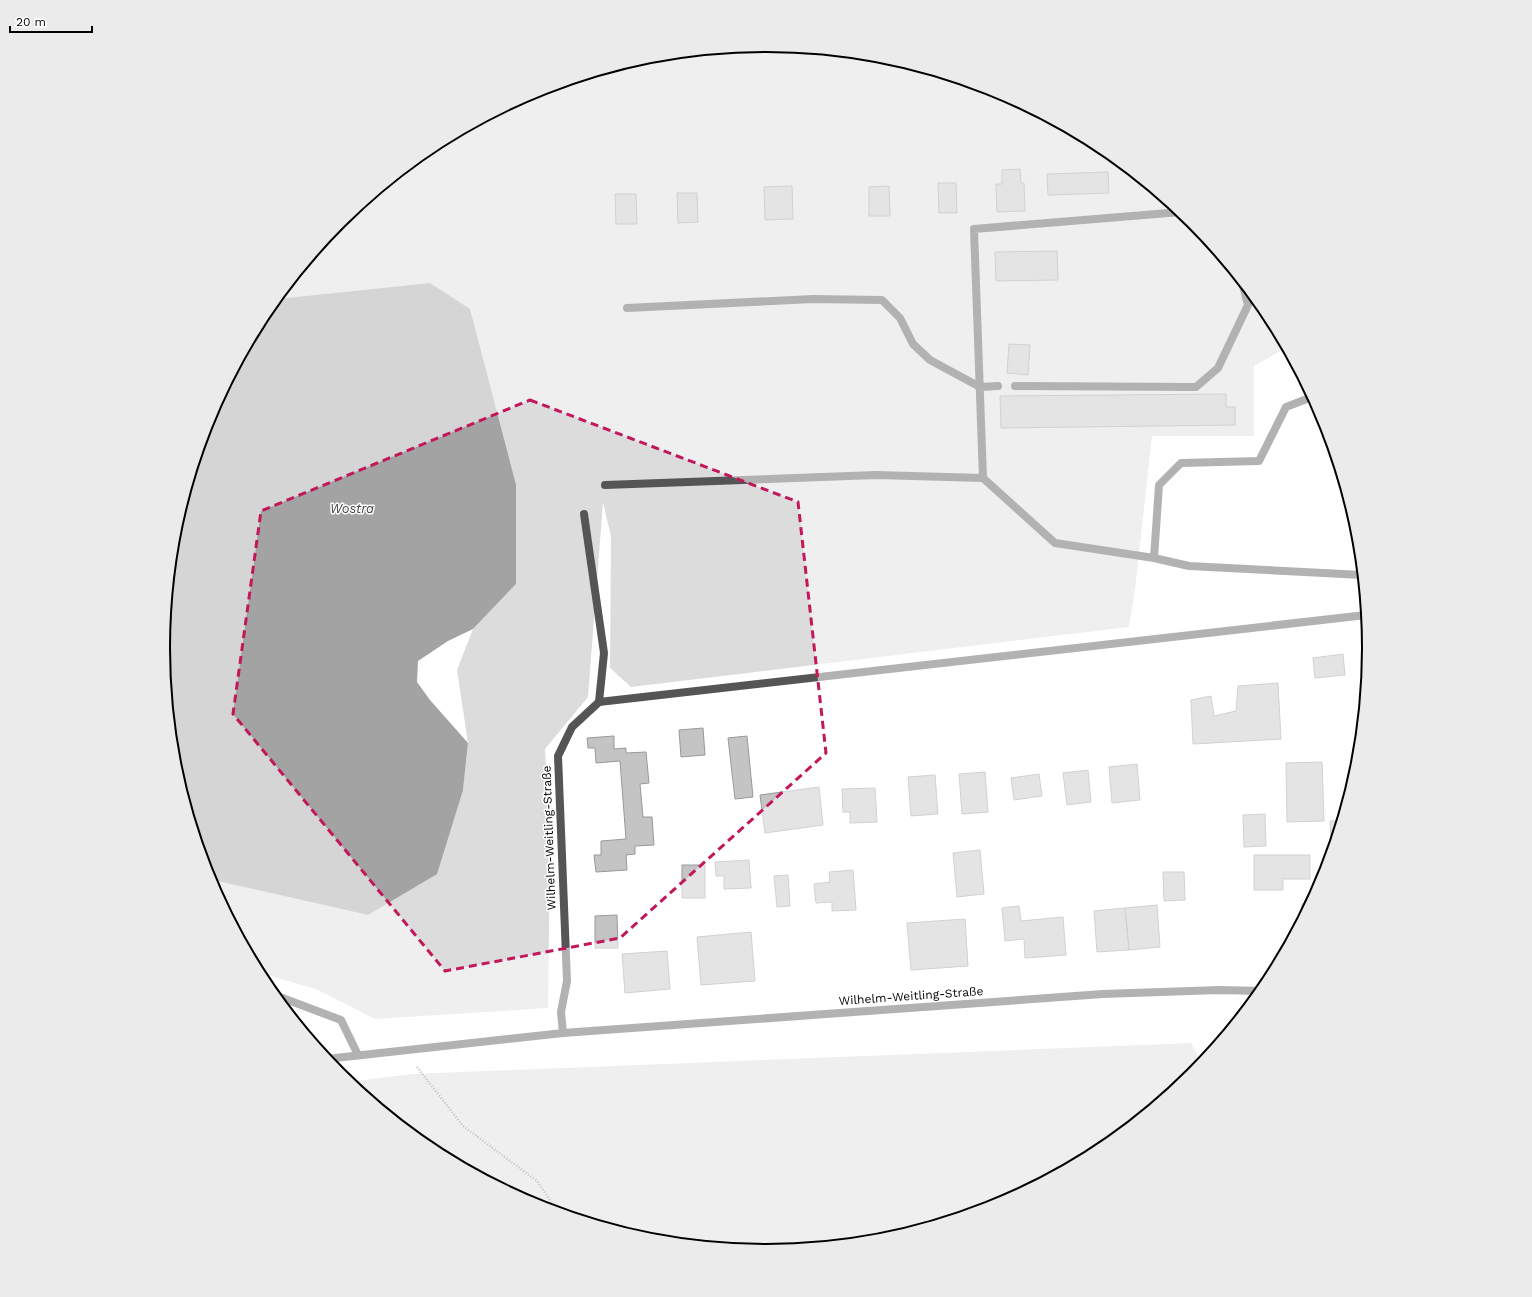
<svg xmlns="http://www.w3.org/2000/svg" width="1532" height="1297" font-family="'Work Sans',sans-serif">
<rect width="100%" height="100%" fill="#fff"/>
<path fill="#dcdcdc" d="M 766,45 L 884,57 L 997,91 L 1101,147 L 1193,222 L 1268,313 L 1286,348 L 1254,366 L 1254,436 L 1152,436 L 1135,590 L 1129,627 L 631,687 L 610,668 L 611,537 L 603,502 L 588,697 L 545,749 L 550,844 L 548,1008 L 375,1019 L 318,990 L 258,972 L 208,879 L 368,915 L 463,790 L 468,743 L 457,670 L 473,629 L 516,584 L 430,283 L 276,299 L 339,222 L 431,147 L 535,91 L 648,57 Z
M 1191,1043 L 1202,1064 L 1193,1075 L 1101,1150 L 997,1206 L 884,1240 L 766,1252 L 648,1240 L 535,1206 L 431,1150 L 347,1082 L 412,1074 Z"/>
<path fill="#a3a3a3" d="M 430,283 L 470,309 L 516,485 L 516,584 L 473,629 L 448,641 L 418,661 L 417,682 L 430,700 L 468,743 L 463,790 L 437,874 L 368,915 L 208,879 L 174,766 L 163,648 L 174,531 L 209,417 L 264,313 L 276,299 Z"/>
<path fill="#c4c4c4" stroke="#999" d="M 1020,169 L 1021,183 L 1024,183 L 1025,211 L 997,212 L 996,184 L 1002,184 L 1002,170 Z
M 1108,172 L 1109,193 L 1048,195 L 1047,174 Z
M 938,183 L 956,183 L 957,213 L 939,213 Z
M 792,186 L 793,219 L 765,220 L 764,187 Z
M 889,186 L 890,216 L 869,216 L 869,187 Z
M 677,193 L 697,193 L 698,222 L 678,223 Z
M 615,194 L 636,194 L 637,224 L 616,224 Z
M 1057,251 L 1058,280 L 996,281 L 995,252 Z
M 1009,344 L 1030,345 L 1028,375 L 1007,373 Z
M 1226,394 L 1226,407 L 1235,407 L 1235,425 L 1001,428 L 1000,396 Z
M 1343,654 L 1345,675 L 1315,678 L 1313,658 Z
M 1278,683 L 1281,739 L 1193,744 L 1191,700 L 1211,696 L 1214,716 L 1236,711 L 1238,686 Z
M 703,728 L 705,755 L 681,757 L 679,730 Z
M 614,736 L 614,749 L 626,748 L 626,753 L 646,752 L 649,783 L 640,784 L 643,817 L 652,817 L 654,845 L 635,846 L 635,854 L 626,855 L 627,870 L 596,872 L 594,855 L 601,855 L 601,841 L 626,839 L 620,761 L 596,763 L 595,748 L 588,748 L 587,738 Z
M 747,736 L 753,797 L 735,799 L 728,738 Z
M 1322,762 L 1324,821 L 1287,822 L 1286,763 Z
M 1137,764 L 1140,800 L 1112,803 L 1109,767 Z
M 1088,770 L 1091,802 L 1067,805 L 1063,773 Z
M 985,772 L 988,812 L 962,814 L 959,774 Z
M 1039,774 L 1042,796 L 1014,800 L 1011,778 Z
M 935,775 L 938,814 L 911,816 L 908,777 Z
M 819,787 L 823,825 L 765,833 L 760,795 Z
M 875,788 L 877,822 L 850,823 L 850,812 L 843,812 L 842,789 Z
M 1265,814 L 1266,846 L 1244,847 L 1243,815 Z
M 1330,821 L 1341,821 L 1334,846 L 1331,846 Z
M 980,850 L 984,894 L 957,897 L 953,853 Z
M 1254,855 L 1310,855 L 1310,879 L 1283,879 L 1283,890 L 1254,890 Z
M 749,860 L 751,888 L 724,889 L 724,876 L 716,876 L 715,862 Z
M 682,865 L 705,865 L 705,898 L 682,898 Z
M 853,870 L 856,910 L 832,911 L 832,902 L 816,903 L 814,884 L 830,882 L 829,872 Z
M 1163,872 L 1184,872 L 1185,900 L 1164,901 Z
M 788,875 L 790,906 L 777,907 L 774,876 Z
M 1302,904 L 1311,904 L 1302,919 Z
M 1157,905 L 1160,947 L 1129,950 L 1125,908 Z
M 1019,906 L 1021,921 L 1063,917 L 1066,955 L 1025,958 L 1024,939 L 1005,941 L 1002,908 Z
M 1125,908 L 1129,950 L 1097,952 L 1094,911 Z
M 617,915 L 618,948 L 595,948 L 595,916 Z
M 965,919 L 968,966 L 911,970 L 907,923 Z
M 751,932 L 755,981 L 701,985 L 697,937 Z
M 667,951 L 670,989 L 625,993 L 622,954 Z"/>
<g fill="none" stroke-linecap="round" stroke-linejoin="round">
<path stroke="#777" stroke-width="2.5" stroke-dasharray="1 2" stroke-linecap="butt" d="M 417,1067 L 463,1126 L 537,1181 L 559,1213"/>
<path stroke="#555" stroke-width="8" d="M 627,308 L 813,299 L 882,300 L 900,318 L 913,344 L 930,360 L 980,387 L 998,386
M 1015,386 L 1196,387 L 1218,368 L 1248,305 L 1242,282
M 983,478 L 974,229 L 1181,212
M 605,485 L 876,475 L 983,478 L 1055,543 L 1154,558 L 1189,566 L 1362,575
M 1154,558 L 1159,485 L 1181,463 L 1259,461 L 1286,407 L 1312,397
M 599,702 L 1366,615"/>
<path stroke="#555" stroke-width="8" d="M 272,994 L 341,1020 L 358,1055
M 563,1033 L 561,1012 L 567,981 L 558,756 L 572,727 L 599,702 L 604,653 L 584,514"/>
<path stroke="#555" stroke-width="8" d="M 326,1059 L 563,1033 L 1103,994 L 1219,990 L 1262,991"/>
</g>
<path d="M0 0H1532V1297H0ZM 530,400 L 798,502 L 826,753 L 620,938 L 445,971 L 233,714 L 261,511 Z" fill="#fff" fill-opacity=".55" fill-rule="evenodd"/>
<path fill="none" stroke="#c2185b" stroke-width="3" stroke-dasharray="8 5" stroke-linejoin="round" d="M 530,400 L 798,502 L 826,753 L 620,938 L 445,971 L 233,714 L 261,511 Z"/>
<g text-anchor="middle" stroke-width="3" stroke-linejoin="round" paint-order="stroke">
<g font-size="12" fill="#000" stroke="#fff">
<text transform="translate(549 838) rotate(-92)" y="4">Wilhelm-Weitling-Straße</text>
<text transform="translate(911 996) rotate(-4)" y="4">Wilhelm-Weitling-Straße</text>
</g>
<g font-size="13" font-style="italic" fill="#444" stroke="#fff">
<text x="352" y="513">Wostra</text>
</g>
</g>
<path d="M0 0H1532V1297H0ZM170 648a596 596 0 1 1 1192 0a596 596 0 1 1-1192 0Z" fill="#ebebeb" fill-rule="evenodd"/>
<path fill="none" stroke="#000" stroke-width="2" d="M170 648a596 596 0 1 1 1192 0a596 596 0 1 1-1192 0Z"/>
<path d="M10 26v6h82v-6" fill="none" stroke="#000000" stroke-width="2"/>
<text x="16" y="26" font-size="12" fill="#000000" stroke="#ffffff" stroke-width="3" paint-order="stroke">20 m</text>
</svg>
